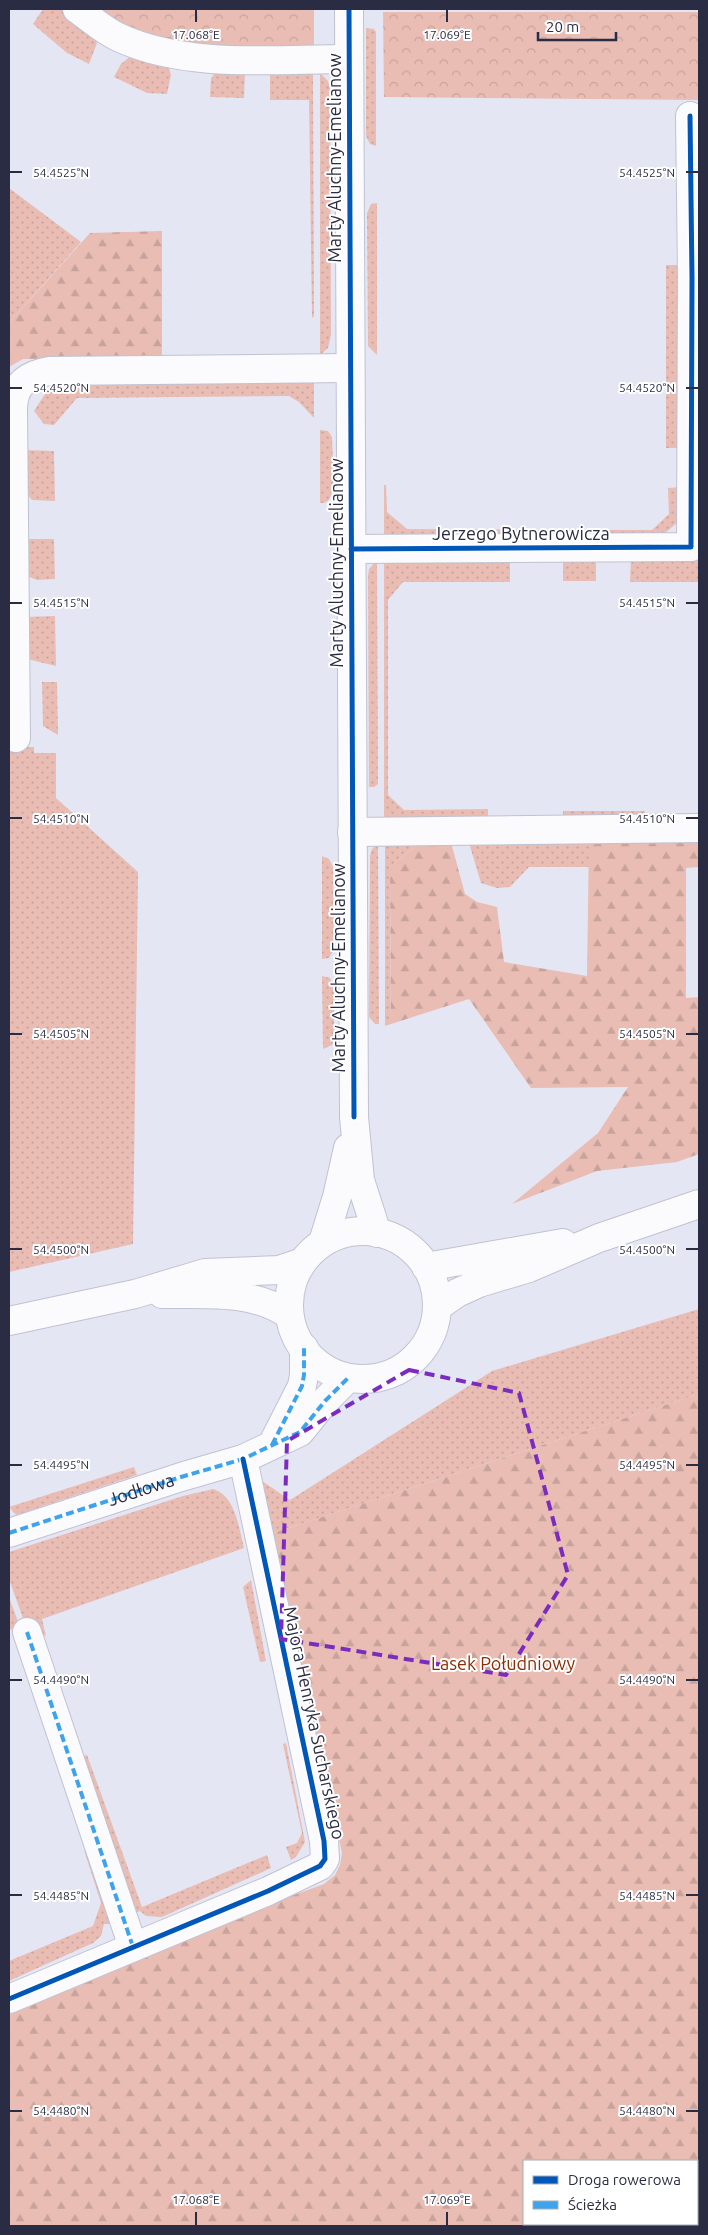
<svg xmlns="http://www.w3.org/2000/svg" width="708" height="2235" font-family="Ubuntu,sans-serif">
<defs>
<pattern id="grass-dots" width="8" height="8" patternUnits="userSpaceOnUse" patternTransform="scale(1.25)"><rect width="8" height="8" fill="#e9bdb4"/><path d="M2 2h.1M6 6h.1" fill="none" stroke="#c8a39c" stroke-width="1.8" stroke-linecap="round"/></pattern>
<pattern id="forest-firs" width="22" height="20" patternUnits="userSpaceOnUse" patternTransform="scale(1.25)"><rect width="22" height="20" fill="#e9bdb4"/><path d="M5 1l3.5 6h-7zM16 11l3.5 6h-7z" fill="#c8a39c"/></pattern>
<pattern id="park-crowns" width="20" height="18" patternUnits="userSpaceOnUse" patternTransform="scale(1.25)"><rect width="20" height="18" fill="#e9bdb4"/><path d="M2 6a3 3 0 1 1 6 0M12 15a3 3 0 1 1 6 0" fill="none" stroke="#c8a39c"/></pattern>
</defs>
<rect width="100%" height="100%" fill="#e4e6f4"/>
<path fill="url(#grass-dots)" d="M 43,9 L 61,9 L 79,19 L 97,43 L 89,64 L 67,53 L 33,24 Z
M 366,28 L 374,29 L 376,32 L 376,146 L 370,144 L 366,136 Z
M 132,55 L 169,68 L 171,75 L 167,94 L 147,93 L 114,77 L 121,64 Z
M 270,71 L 313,71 L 314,316 L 312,318 L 309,100 L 270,100 Z
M 220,72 L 245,72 L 244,98 L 210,97 L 211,78 L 215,73 Z
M 320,73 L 328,81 L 330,88 L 331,335 L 328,348 L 320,355 Z
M 9,188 L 81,242 L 9,323 Z
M 377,203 L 377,355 L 368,346 L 367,213 L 371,204 Z
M 666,265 L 680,265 L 682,443 L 677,448 L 666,448 Z
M 314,377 L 314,418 L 299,402 L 289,396 L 77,398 L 54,425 L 44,424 L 34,411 L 45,394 L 52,389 L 66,386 L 143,379 Z
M 320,430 L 328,431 L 332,437 C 332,451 336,487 330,498 C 328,502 325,503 320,503 Z
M 25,450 L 54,451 L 55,501 L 32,500 L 23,490 Z
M 384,485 L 386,485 L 387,512 L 407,529 L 652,530 L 669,514 L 668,488 L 682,487 L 679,521 L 664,534 L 384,538 Z
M 23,539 L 54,539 L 55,579 L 37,580 L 27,576 Z
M 510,557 L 510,582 L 403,582 L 388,600 L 388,795 L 404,810 L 488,809 L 488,821 L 384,819 L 384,558 Z
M 590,557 L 596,563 L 596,581 L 563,581 L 563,560 Z
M 699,557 L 699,582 L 630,582 L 631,558 Z
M 377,560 L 378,784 L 374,787 L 369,787 L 368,575 L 369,569 Z
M 55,616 L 56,666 L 23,658 L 25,617 Z
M 42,682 L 57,682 L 58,735 L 43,726 Z
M 9,747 L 34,747 L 34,753 L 56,753 L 56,798 L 138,872 L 133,1244 L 9,1272 Z
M 563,811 L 645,811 L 645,820 L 563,820 Z
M 589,839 L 589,867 L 529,867 L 510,887 L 497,888 L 481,883 L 469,843 Z
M 385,840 L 450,841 L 452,846 L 416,846 L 390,867 L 391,1024 L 385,1026 Z
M 378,843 L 379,1024 L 375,1024 L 369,1017 L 370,856 L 372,849 Z
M 322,856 L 329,859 L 333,867 L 334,949 L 329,958 L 322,959 Z
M 322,976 L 330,978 L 334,987 L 334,1039 L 332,1045 L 323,1049 Z
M 699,1309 L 699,1394 L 273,1533 L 259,1479 L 290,1500 L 492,1371 Z
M 134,1467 L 137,1475 L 16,1515 L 9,1507 Z
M 213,1489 C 236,1496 239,1529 244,1548 L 42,1619 L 46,1636 L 39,1633 L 25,1624 L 9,1579 L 9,1552 L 183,1496 Z
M 251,1580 L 266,1661 L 260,1662 L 243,1587 Z
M 9,1597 L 20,1627 L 9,1630 Z
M 286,1743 L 305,1842 L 296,1857 L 291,1860 L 286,1847 L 297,1843 L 302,1833 L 283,1744 Z
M 87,1755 L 142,1907 L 267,1855 L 271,1868 L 162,1917 L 146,1916 L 140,1911 L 133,1914 L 79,1757 Z
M 84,1850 L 89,1854 L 111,1924 L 104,1924 L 101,1936 L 93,1943 L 9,1981 L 9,1961 L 93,1926 L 101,1903 Z"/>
<path fill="url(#forest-firs)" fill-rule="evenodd" d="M 162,231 L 162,358 L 23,359 L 9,367 L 9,323 L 90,233 Z
M 589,839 L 699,839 L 699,867 L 686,868 L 686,998 L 699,997 L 699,1154 L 677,1162 L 597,1171 L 512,1204 L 598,1133 L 628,1087 L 531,1088 L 469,999 L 391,1024 L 390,867 L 416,846 L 452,846 L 465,894 L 477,902 L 497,907 L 504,962 L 587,976 Z
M 699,1394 L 699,2226 L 9,2226 L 9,2015 L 272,1903 L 324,1884 L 335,1875 L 340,1865 L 342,1853 L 273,1533 ZM 524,2161 L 697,2161 L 697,2224 L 524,2224 Z"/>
<path fill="url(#park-crowns)" d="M 93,9 L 314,9 L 314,47 L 215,48 L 182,45 L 133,30 Z
M 383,12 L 699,12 L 699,100 L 384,97 Z"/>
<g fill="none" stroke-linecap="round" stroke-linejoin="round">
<g stroke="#bfc2d3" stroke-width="30">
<g id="minor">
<path d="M 77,9 C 90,18 103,30 118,37 C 186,69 275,59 348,59"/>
<path d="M 349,9 L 354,1117 L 360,1180 L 377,1233"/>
<path d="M 351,549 L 691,547 L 692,278 L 690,116"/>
<path d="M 16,738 L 13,410 C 13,385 26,375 49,371 L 349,368"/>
<path d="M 352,832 L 699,828"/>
<path d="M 323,1242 L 337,1197 L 348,1148"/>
<path d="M 272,1445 L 302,1386 L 304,1375 L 304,1348"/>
<path id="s1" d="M 9,1533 L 181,1477 L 243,1459 L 300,1432 L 325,1401 L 348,1378"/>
<path d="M 27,1632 L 133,1947"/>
<path d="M 9,1999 L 268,1891 L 320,1866 L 325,1859 L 324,1841 L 243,1459"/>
</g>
</g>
<g stroke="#bfc2d3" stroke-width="30">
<path id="major" d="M289 1305a74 74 0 1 1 148 0a74 74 0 1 1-148 0Z
M 426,1267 L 563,1243
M 162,1294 C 204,1295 253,1289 289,1315
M 437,1307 L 457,1293 L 479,1283 L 529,1268 L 599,1238 L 699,1204
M 9,1321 L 135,1294 L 205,1273 L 279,1270 L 300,1263"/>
</g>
<use href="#minor" stroke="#fbfbfd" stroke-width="28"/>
<use href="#major" stroke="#fbfbfd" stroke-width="28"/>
<path stroke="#3ea3ec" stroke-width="4" stroke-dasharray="8 4" stroke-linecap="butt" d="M 272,1445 L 302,1386 L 304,1375 L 304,1348
M 9,1533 L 181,1477 L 243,1459 L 300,1432 L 325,1401 L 348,1378
M 27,1632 L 133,1947"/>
<g stroke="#fff" stroke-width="8">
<path id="cycleway" d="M 349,9 L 354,1117
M 351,549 L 691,547 L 692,278 L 690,116
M 9,1999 L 268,1891 L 320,1866 L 325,1859 L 324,1841 L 243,1459"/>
</g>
<use href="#cycleway" stroke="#0057b8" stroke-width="5"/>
</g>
<path fill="none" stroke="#7b2cbf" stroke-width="4" stroke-dasharray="10 6" stroke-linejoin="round" d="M 409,1370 L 519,1393 L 568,1575 L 506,1675 L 281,1639 L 287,1441 Z"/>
<path fill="none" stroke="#292c43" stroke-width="2" d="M 196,10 L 196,22M 447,10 L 447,22M 10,172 L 22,172M 686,172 L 698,172M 10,388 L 22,388M 686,388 L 698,388M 10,603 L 22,603M 686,603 L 698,603M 10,818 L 22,818M 686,818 L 698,818M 10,1034 L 22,1034M 686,1034 L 698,1034M 10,1249 L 22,1249M 686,1249 L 698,1249M 10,1465 L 22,1465M 686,1465 L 698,1465M 10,1680 L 22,1680M 686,1680 L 698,1680M 10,1895 L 22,1895M 686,1895 L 698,1895M 10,2111 L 22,2111M 686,2111 L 698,2111M 196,2212 L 196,2225M 447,2212 L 447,2225"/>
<g text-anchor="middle" stroke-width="4" stroke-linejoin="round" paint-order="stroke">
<g font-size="18" fill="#292c43" stroke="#fff">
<text transform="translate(335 158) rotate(-90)" y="6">Marty Aluchny-Emelianow</text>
<text x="521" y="540">Jerzego Bytnerowicza</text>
<text transform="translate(337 563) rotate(-90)" y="6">Marty Aluchny-Emelianow</text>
<text transform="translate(339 968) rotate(-90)" y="6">Marty Aluchny-Emelianow</text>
<text dy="6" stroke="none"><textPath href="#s1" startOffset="139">Jodłowa</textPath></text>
<text transform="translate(314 1723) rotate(78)" y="6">Majora Henryka Sucharskiego</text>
</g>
<g font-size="18" fill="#8c2d03" stroke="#fff">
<text x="503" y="1670">Lasek Południowy</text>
</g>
</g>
<g font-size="12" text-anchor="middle" fill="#292c43" stroke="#fff" stroke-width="4" stroke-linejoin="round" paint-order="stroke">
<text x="196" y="39">17.068°E</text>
<text x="447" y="39">17.069°E</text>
<text x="61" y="177">54.4525°N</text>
<text x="647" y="177">54.4525°N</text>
<text x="61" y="392">54.4520°N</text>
<text x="647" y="392">54.4520°N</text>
<text x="61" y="607">54.4515°N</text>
<text x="647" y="607">54.4515°N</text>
<text x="61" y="823">54.4510°N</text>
<text x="647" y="823">54.4510°N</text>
<text x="61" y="1038">54.4505°N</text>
<text x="647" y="1038">54.4505°N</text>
<text x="61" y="1254">54.4500°N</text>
<text x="647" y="1254">54.4500°N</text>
<text x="61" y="1469">54.4495°N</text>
<text x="647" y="1469">54.4495°N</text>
<text x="61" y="1684">54.4490°N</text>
<text x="647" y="1684">54.4490°N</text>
<text x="61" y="1900">54.4485°N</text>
<text x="647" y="1900">54.4485°N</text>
<text x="61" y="2115">54.4480°N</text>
<text x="647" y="2115">54.4480°N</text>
<text x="196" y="2204">17.068°E</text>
<text x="447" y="2204">17.069°E</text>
</g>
<rect width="708" height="2235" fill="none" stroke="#292c43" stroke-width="20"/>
<rect x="523" y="2160" width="175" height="65" fill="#ffffff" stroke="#a9abb4"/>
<rect x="533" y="2176" width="25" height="8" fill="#0057b8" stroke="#a9abb4"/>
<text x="568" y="2185" font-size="15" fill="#292c43">Droga rowerowa</text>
<rect x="533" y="2201" width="25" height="8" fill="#3ea3ec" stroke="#a9abb4"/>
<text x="568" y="2210" font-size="15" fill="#292c43">Ścieżka</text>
<path d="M538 32v8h78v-8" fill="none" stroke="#292c43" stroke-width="2.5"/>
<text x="546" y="32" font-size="15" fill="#292c43" stroke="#ffffff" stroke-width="4" paint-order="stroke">20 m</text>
</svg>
